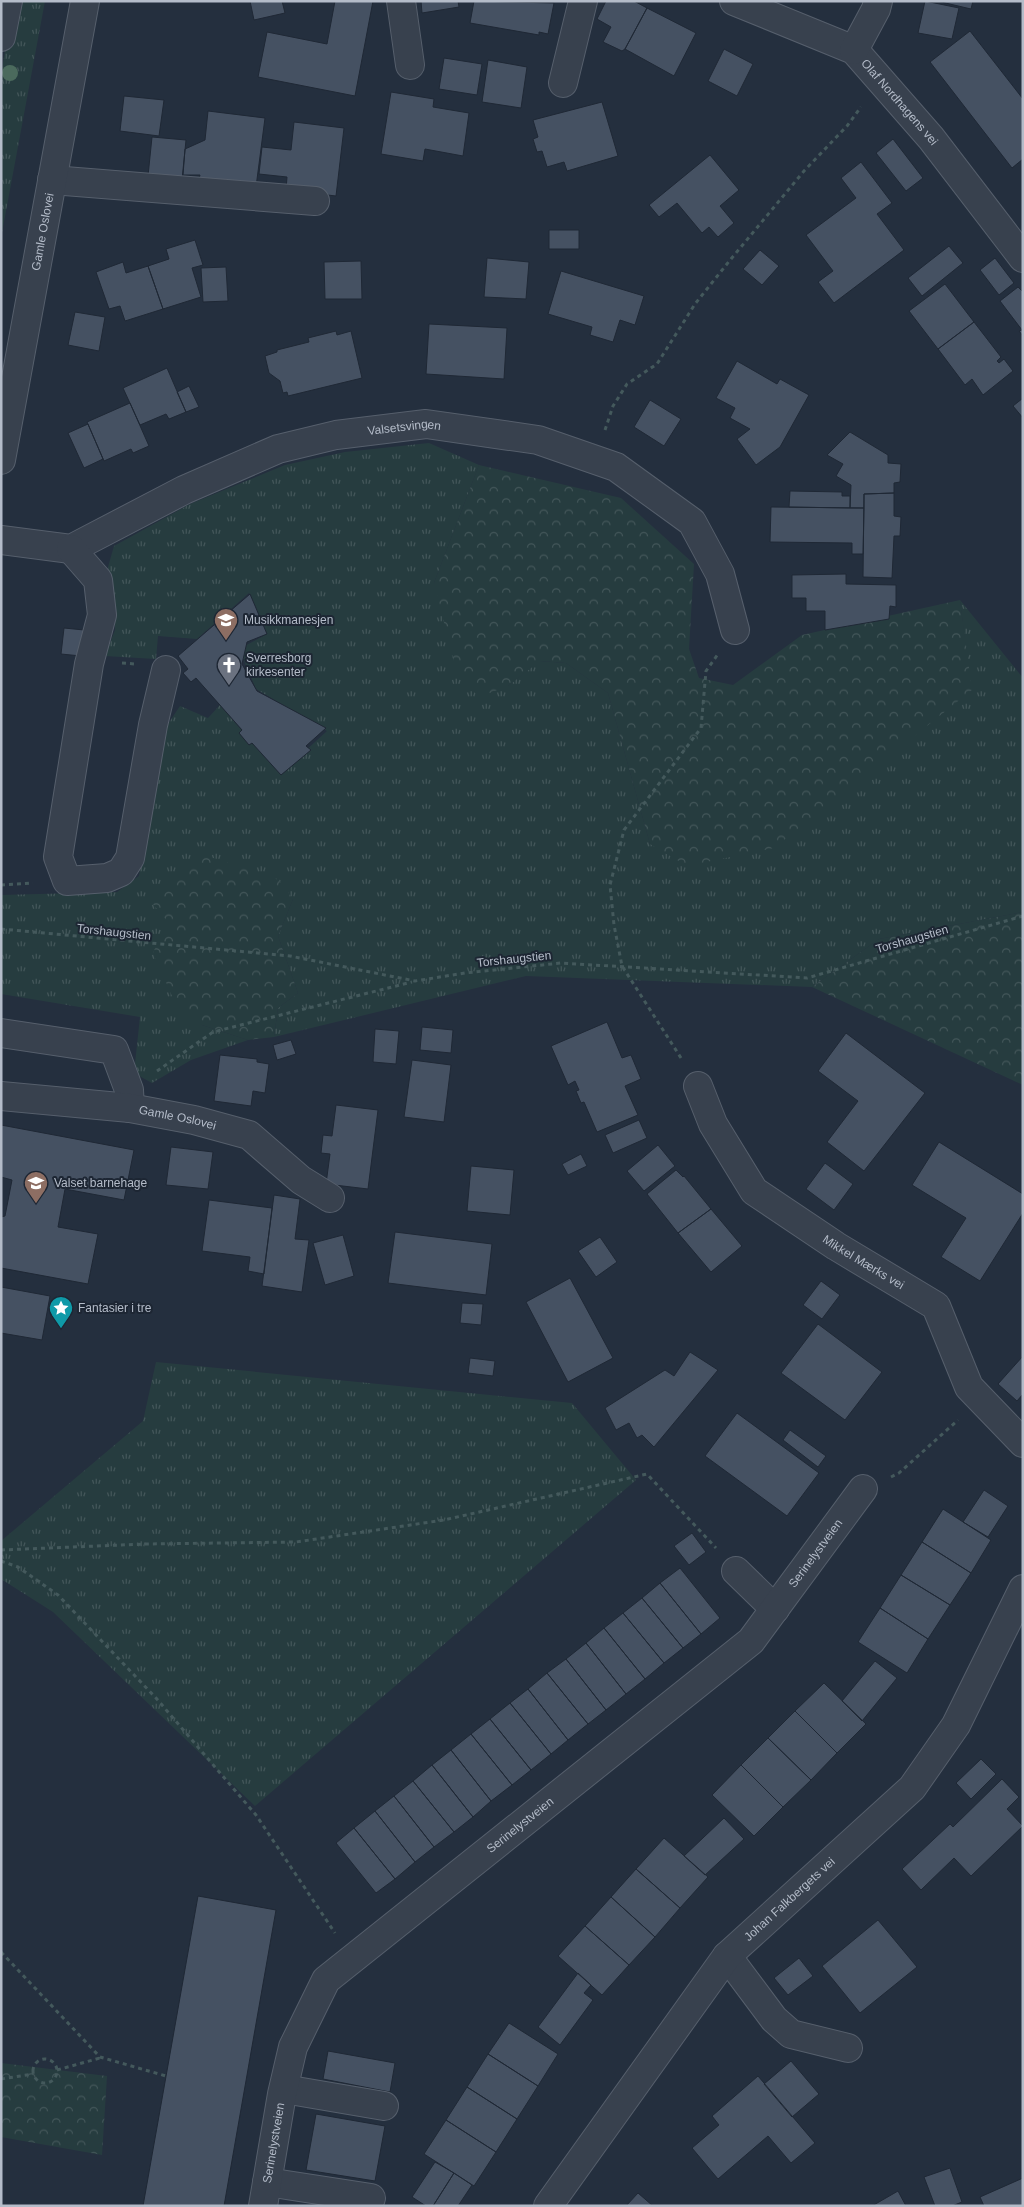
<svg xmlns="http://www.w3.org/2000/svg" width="1024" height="2207" font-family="Helvetica,sans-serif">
<defs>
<pattern id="grass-tufts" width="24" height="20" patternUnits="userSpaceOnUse" patternTransform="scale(1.25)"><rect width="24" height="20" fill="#263c3f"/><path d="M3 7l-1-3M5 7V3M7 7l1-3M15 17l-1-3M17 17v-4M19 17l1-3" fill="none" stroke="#435659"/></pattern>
<pattern id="forest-crowns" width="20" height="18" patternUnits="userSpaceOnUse" patternTransform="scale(1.25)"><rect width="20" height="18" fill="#263c3f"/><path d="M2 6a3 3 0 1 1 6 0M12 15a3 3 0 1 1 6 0" fill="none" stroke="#435659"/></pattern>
</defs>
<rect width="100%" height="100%" fill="#242f3e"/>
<path fill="url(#grass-tufts)" d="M 14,1 L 45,1 L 1,238 L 1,74 Z
M 429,443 L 479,465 L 434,583 L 508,686 L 539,661 L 566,663 L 608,693 L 650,844 L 971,691 L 960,600 L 1023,678 L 1023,912 L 879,939 L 812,987 L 526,976 L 274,1037 L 278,1008 L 298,993 L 278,936 L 293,899 L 167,921 L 202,1025 L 248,1040 L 191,1060 L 152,1083 L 134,1073 L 140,1017 L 1,994 L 1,895 L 117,892 L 139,876 L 164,730 L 180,706 L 208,718 L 220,705 L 280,774 L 327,731 L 256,689 L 239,649 L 267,634 L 249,593 L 197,639 L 158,636 L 156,659 L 105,656 L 115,630 L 113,589 L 108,567 L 114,546 L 190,504 L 285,465 L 345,452 Z
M 156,1362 L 572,1403 L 636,1480 L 255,1806 L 53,1612 L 1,1579 L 1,1541 L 143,1421 Z"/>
<path fill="url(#forest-crowns)" d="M 479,465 L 621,498 L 694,564 L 689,649 L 699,678 L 733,685 L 802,635 L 960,600 L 972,690 L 774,848 L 687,866 L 650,844 L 608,693 L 566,663 L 540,661 L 508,686 L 479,697 L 457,674 L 434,583 Z
M 204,855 L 279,880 L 293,899 L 278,936 L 298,993 L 278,1008 L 274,1037 L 248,1040 L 202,1025 L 176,1005 L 153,953 L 167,921 L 148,898 Z
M 1023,912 L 1023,1085 L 812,987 L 879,939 Z
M 1,2063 L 107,2076 L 102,2155 L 1,2137 Z"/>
<path fill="#455162" stroke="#1f2835" d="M 250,1 L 282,1 L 285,13 L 254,20 Z
M 335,1 L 373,1 L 355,96 L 258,77 L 267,32 L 327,44 Z
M 421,1 L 458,1 L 459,7 L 422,13 Z
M 474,1 L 554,3 L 548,34 L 539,32 L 539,35 L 470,23 Z
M 606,1 L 634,1 L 647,8 L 625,49 L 622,51 L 603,42 L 611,27 L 597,19 Z
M 925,1 L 959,8 L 952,39 L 918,33 Z
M 937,1 L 973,1 L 971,9 Z
M 647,8 L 696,33 L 674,76 L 625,49 Z
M 970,31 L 1023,99 L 1023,159 L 1012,168 L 930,62 Z
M 724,49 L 753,64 L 737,96 L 708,81 Z
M 444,58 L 482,64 L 477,95 L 439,89 Z
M 488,60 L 527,67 L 521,108 L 482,102 Z
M 391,92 L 434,99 L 433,107 L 469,113 L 463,156 L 425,149 L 423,161 L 381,154 Z
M 124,96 L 164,100 L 159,136 L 120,131 Z
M 602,102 L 618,156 L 567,171 L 564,162 L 547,167 L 542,151 L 537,152 L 533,139 L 538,137 L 533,120 Z
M 208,111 L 265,118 L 256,187 L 199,179 L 200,175 L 183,175 L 185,149 L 205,140 Z
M 294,122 L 344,128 L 336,196 L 286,190 L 287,177 L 259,174 L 262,147 L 291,150 Z
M 152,137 L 186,140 L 182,180 L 148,176 Z
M 893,139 L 923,178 L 906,191 L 876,153 Z
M 710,155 L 739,190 L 720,206 L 734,223 L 718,237 L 709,227 L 702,233 L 677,203 L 659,217 L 649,205 Z
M 861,162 L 892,203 L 877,214 L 904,250 L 834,303 L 818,282 L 833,271 L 806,235 L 856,198 L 841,178 Z
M 549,230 L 579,230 L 579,249 L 549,249 Z
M 195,240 L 203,265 L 192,268 L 201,297 L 163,309 L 148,266 L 169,259 L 166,249 Z
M 949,246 L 963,263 L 922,296 L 908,278 Z
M 760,250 L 779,266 L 762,285 L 743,269 Z
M 487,258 L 529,262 L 526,299 L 484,297 Z
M 995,258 L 1014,283 L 999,295 L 980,270 Z
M 361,261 L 362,299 L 325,299 L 324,262 Z
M 123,262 L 126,273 L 148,266 L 163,309 L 125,321 L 120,306 L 109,309 L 96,272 Z
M 226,267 L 228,301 L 203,302 L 201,268 Z
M 561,271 L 644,296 L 635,325 L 620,320 L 613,342 L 590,335 L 592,327 L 548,314 Z
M 945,284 L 974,322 L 938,349 L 909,311 Z
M 1018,287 L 1023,292 L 1023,336 L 1019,331 L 1022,330 L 1000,301 Z
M 75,312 L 105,317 L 99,351 L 68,345 Z
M 974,322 L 1001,357 L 997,361 L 999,363 L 1004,359 L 1013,371 L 983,395 L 972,379 L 965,385 L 938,349 Z
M 429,324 L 507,328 L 504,379 L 426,374 Z
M 336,331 L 337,335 L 351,331 L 362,378 L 288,396 L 287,392 L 283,393 L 280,381 L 269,373 L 265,356 L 277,352 L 277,350 L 309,342 L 308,338 Z
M 737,361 L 777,384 L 780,379 L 809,395 L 780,447 L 756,465 L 737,439 L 750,429 L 730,418 L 735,408 L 716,398 Z
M 167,368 L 186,412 L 169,419 L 166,414 L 140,425 L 123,388 Z
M 189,386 L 199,407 L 186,412 L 177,392 Z
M 1023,398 L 1023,418 L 1013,406 Z
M 650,400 L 681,419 L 664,446 L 634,427 Z
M 130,403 L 149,446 L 133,453 L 131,449 L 104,461 L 87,422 Z
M 88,424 L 103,459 L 84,468 L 68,433 Z
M 850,432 L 888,455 L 888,463 L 901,464 L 900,482 L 894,483 L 894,493 L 864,494 L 864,508 L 850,508 L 851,485 L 836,476 L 843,464 L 827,455 Z
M 790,491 L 842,492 L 842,496 L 850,496 L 850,508 L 789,507 Z
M 894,493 L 894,516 L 901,517 L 900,536 L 894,536 L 892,578 L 863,577 L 864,494 Z
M 771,507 L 864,508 L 863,554 L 852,554 L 852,543 L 770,542 Z
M 846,574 L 846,584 L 896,585 L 896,607 L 890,606 L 889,619 L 825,630 L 825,611 L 806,611 L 806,598 L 792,598 L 792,575 Z
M 250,594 L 267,634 L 247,642 L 242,664 L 257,691 L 326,728 L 306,746 L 311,750 L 281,775 L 252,743 L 249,745 L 239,733 L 242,730 L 196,678 L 191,682 L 183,673 L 188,669 L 178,656 Z
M 64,628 L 84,630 L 81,656 L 61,654 Z
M 607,1022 L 622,1058 L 631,1055 L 641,1079 L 625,1086 L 638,1115 L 597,1132 L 584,1102 L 581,1103 L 576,1091 L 579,1090 L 575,1081 L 568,1085 L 551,1046 Z
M 422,1027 L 453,1030 L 451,1053 L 420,1050 Z
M 375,1029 L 399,1031 L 396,1064 L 373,1062 Z
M 846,1033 L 925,1093 L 864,1171 L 827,1142 L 858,1101 L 818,1071 Z
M 291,1040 L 296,1054 L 277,1060 L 273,1045 Z
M 220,1055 L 257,1059 L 257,1062 L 269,1064 L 265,1093 L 253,1091 L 251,1106 L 214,1101 Z
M 412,1060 L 451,1065 L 444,1122 L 404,1117 Z
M 336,1105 L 378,1110 L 368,1189 L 326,1184 L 330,1154 L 321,1153 L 323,1135 L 332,1136 Z
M 639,1120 L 647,1138 L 613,1153 L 605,1135 Z
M 1,1125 L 134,1150 L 124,1200 L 65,1189 L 58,1227 L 98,1234 L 88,1284 L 1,1268 L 1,1217 L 5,1216 L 12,1180 L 1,1177 Z
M 939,1142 L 1023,1194 L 1023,1213 L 980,1281 L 941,1257 L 966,1218 L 912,1185 Z
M 658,1145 L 675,1166 L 644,1191 L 627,1171 Z
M 171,1147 L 213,1152 L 208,1189 L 166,1185 Z
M 581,1154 L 587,1166 L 568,1175 L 562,1164 Z
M 825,1163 L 853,1184 L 834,1210 L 806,1189 Z
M 471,1166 L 514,1170 L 510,1215 L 467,1211 Z
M 676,1170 L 683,1177 L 684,1176 L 711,1209 L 678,1233 L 647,1194 Z
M 274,1195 L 300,1199 L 295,1239 L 309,1240 L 302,1292 L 262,1286 Z
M 209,1200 L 272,1208 L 264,1274 L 248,1271 L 250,1257 L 202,1251 Z
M 711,1209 L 742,1246 L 711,1272 L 678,1233 Z
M 395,1232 L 492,1244 L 486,1295 L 388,1283 Z
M 343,1235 L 354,1276 L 325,1285 L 313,1243 Z
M 600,1237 L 617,1262 L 596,1277 L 578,1251 Z
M 570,1278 L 613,1358 L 568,1382 L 526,1302 Z
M 821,1281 L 840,1295 L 822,1319 L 803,1305 Z
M 1,1287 L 50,1296 L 42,1340 L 1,1333 Z
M 462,1303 L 483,1304 L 481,1325 L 460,1323 Z
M 818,1324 L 882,1372 L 845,1420 L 781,1373 Z
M 690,1352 L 718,1370 L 654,1447 L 642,1435 L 637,1438 L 629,1423 L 616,1430 L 605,1408 L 665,1370 L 674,1376 Z
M 1023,1356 L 1023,1394 L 1017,1401 L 998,1384 Z
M 470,1358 L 495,1361 L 493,1376 L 468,1373 Z
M 737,1413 L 819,1473 L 787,1516 L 705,1456 Z
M 790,1430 L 826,1456 L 818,1467 L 783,1440 Z
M 984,1490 L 1008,1506 L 988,1537 L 963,1522 Z
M 943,1509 L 991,1540 L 971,1573 L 922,1542 Z
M 692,1533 L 706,1552 L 689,1565 L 674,1546 Z
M 922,1542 L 971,1573 L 950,1605 L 901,1575 Z
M 680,1568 L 720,1618 L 701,1634 L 660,1583 Z
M 901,1575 L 950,1605 L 928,1639 L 880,1608 Z
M 660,1583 L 701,1634 L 683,1648 L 642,1598 Z
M 642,1598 L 683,1648 L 664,1663 L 623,1613 Z
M 880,1608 L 928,1639 L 907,1673 L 858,1642 Z
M 623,1613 L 664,1663 L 645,1679 L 604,1628 Z
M 604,1628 L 645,1679 L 626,1694 L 586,1643 Z
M 586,1643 L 626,1694 L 606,1710 L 566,1659 Z
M 566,1659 L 606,1710 L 588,1724 L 547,1673 Z
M 875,1661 L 897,1678 L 862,1721 L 842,1701 Z
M 547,1673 L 588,1724 L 568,1740 L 528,1689 Z
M 824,1683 L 866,1724 L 837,1753 L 795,1711 Z
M 528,1689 L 568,1740 L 551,1754 L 510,1703 Z
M 510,1703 L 551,1754 L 531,1770 L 490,1719 Z
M 795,1711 L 837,1753 L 811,1780 L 768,1738 Z
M 490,1719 L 531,1770 L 512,1785 L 471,1734 Z
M 471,1734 L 512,1785 L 491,1801 L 451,1750 Z
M 768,1738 L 811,1780 L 783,1807 L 741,1765 Z
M 451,1750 L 491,1801 L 473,1817 L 432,1765 Z
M 981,1759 L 996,1774 L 971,1799 L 956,1783 Z
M 432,1765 L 473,1817 L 454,1832 L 413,1781 Z
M 741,1765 L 783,1807 L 754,1836 L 712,1795 Z
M 1002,1779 L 1019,1797 L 1007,1809 L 1023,1826 L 971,1876 L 954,1858 L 921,1890 L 902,1869 L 950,1824 L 953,1827 Z
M 413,1781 L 454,1832 L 434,1847 L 394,1796 Z
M 394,1796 L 434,1847 L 415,1862 L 375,1811 Z
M 375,1811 L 415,1862 L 395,1879 L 354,1828 Z
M 724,1818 L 744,1839 L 705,1875 L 684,1856 Z
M 354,1828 L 395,1879 L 376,1893 L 336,1843 Z
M 664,1838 L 708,1877 L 680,1908 L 636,1869 Z
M 636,1869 L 680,1908 L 655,1937 L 611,1897 Z
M 198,1896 L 276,1910 L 224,2206 L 143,2206 Z
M 611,1897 L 655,1937 L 629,1965 L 585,1926 Z
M 878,1920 L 917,1967 L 860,2013 L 822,1966 Z
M 585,1926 L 629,1965 L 602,1995 L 558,1956 Z
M 799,1958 L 813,1976 L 788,1995 L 774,1978 Z
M 578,1973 L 591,1985 L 584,1993 L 593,2000 L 560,2045 L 538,2027 Z
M 509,2023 L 558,2054 L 538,2086 L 488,2054 Z
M 328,2051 L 395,2063 L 390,2092 L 323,2079 Z
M 488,2054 L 538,2086 L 517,2119 L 467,2087 Z
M 791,2061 L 819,2094 L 792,2117 L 764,2084 Z
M 758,2076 L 815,2143 L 791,2163 L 768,2136 L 718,2179 L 692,2148 L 719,2125 L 712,2116 Z
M 467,2087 L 517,2119 L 496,2152 L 446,2120 Z
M 316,2114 L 385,2126 L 375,2181 L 306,2170 Z
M 446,2120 L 496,2152 L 474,2186 L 424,2154 Z
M 435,2162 L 454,2173 L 433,2206 L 426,2206 L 412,2197 Z
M 950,2168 L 962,2202 L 952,2206 L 935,2206 L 924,2177 Z
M 454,2173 L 472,2185 L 458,2206 L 433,2206 Z
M 1023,2178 L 1023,2206 L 984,2206 L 980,2197 Z
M 898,2191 L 906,2206 L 872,2206 Z
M 638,2193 L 653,2206 L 626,2206 Z"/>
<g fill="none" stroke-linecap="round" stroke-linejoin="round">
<g stroke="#565f6c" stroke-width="30">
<g id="minor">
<path d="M 401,1 L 410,65"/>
<path id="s1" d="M 734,1 L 854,50 L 931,138 L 1023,258"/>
<path d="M 1,37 L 8,1"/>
<path d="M 854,50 L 876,9 L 878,1"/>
<path d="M 563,83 L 583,1"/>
<path d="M 52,180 L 315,201"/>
<path id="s2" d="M 1,460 L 85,1"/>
<path id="s3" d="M 1,540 L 71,549 L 184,490 L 278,449 L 336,435 L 426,424 L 538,440 L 616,467 L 692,522 L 720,574 L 735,630"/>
<path d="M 71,549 L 98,580 L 102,615 L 89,664 L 58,857 L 67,881 L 107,878 L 121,872 L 130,858 L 153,725 L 166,670"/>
<path d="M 1,1033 L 114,1050 L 129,1090 L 130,1108"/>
<path id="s4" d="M 698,1086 L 713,1124 L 754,1191 L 836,1246 L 936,1306 L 969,1387 L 1023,1443"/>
<path id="s5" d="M 1,1096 L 130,1108 L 194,1120 L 249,1135 L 301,1180 L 330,1198"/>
<path d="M 736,1571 L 775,1609"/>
<path d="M 727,1956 L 774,2019 L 791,2034 L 848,2048"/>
<path d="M 284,2089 L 384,2106"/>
<path d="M 267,2182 L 371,2198"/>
<path id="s6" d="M 263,2206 L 282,2094 L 293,2047 L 326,1980 L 751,1641 L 863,1489"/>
<path id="s7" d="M 548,2206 L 727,1956 L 912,1788 L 956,1725 L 1023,1589"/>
</g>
</g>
<path stroke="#44595c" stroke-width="3" stroke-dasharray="4 4" stroke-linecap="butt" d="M 605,430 L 613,406 L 627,384 L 657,364 L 695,304 L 731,259 L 804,171 L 847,126 L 861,107
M 122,663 L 135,664
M 1,885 L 33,883
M 1,929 L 290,956 L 415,981 L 465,973 L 561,963 L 807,978 L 1023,916
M 681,1058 L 622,966 L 614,925 L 610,885 L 624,830 L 701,728 L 706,671 L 718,654
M 157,1071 L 213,1032 L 412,982
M 891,1477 L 899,1473 L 958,1420
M 1,1550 L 146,1544 L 296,1542 L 444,1520 L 647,1474 L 716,1548
M 1,1561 L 18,1567 L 58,1595 L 156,1698 L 256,1815 L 335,1933
M 1,1952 L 100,2057 L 166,2076
M33 2071a12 12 0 1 1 24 0a12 12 0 1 1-24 0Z
M 57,2070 L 100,2058
M 1,2079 L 33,2074"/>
<use href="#minor" stroke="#38414e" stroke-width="28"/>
</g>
<circle fill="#4b6a5d" cx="10" cy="73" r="8"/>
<defs>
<g id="school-pin" transform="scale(1.25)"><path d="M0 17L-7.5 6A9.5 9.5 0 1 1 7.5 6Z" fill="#8d6e63" stroke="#1d2633"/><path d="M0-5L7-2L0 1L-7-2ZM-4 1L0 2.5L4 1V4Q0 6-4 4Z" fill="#fff"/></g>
<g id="church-pin" transform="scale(1.25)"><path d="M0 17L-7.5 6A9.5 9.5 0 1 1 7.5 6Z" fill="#6b7280" stroke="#1d2633"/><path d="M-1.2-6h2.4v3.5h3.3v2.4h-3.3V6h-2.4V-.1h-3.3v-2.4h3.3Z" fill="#fff"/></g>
<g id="sight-pin" transform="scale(1.25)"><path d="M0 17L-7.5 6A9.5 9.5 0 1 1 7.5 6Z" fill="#0f9aa8" stroke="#1d2633"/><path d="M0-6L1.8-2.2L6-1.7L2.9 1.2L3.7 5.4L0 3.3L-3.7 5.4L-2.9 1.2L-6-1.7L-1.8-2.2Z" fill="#fff"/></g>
</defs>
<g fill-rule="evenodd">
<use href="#school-pin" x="226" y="620"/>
<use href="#church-pin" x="229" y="665"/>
<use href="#school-pin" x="36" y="1183"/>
<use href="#sight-pin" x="61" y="1308"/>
</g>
<g text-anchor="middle" stroke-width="4" stroke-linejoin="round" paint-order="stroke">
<g font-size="12" fill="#b4bcc9" stroke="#1d2633">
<text dy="4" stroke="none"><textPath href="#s1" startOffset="199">Olaf Nordhagens vei</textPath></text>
<text dy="4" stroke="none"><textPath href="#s2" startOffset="232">Gamle Oslovei</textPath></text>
<text dy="4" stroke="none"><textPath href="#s3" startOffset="429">Valsetsvingen</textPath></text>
<text transform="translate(114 932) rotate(6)" y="4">Torshaugstien</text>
<text transform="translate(912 939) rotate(-16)" y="4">Torshaugstien</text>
<text transform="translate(514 959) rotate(-6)" y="4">Torshaugstien</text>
<text dy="4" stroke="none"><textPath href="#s5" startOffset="178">Gamle Oslovei</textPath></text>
<text dy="4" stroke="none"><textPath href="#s4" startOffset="250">Mikkel Mærks vei</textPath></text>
<text dy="4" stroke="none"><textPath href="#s6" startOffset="889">Serinelystveien</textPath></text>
<text dy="4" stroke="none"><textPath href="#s6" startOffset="485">Serinelystveien</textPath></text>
<text dy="4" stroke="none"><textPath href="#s7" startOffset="392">Johan Falkbergets vei</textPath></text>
<text dy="4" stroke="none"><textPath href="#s6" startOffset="64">Serinelystveien</textPath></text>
</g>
<g font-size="12" fill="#b4bcc9" stroke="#1d2633" text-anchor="start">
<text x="244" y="624">Musikkmanesjen</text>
<text x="246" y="662">Sverresborg<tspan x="246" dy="14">kirkesenter</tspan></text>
<text x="54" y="1187">Valset barnehage</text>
<text x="78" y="1312">Fantasier i tre</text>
</g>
</g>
<rect width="1024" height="2207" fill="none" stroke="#b4bcc9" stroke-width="5"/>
</svg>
